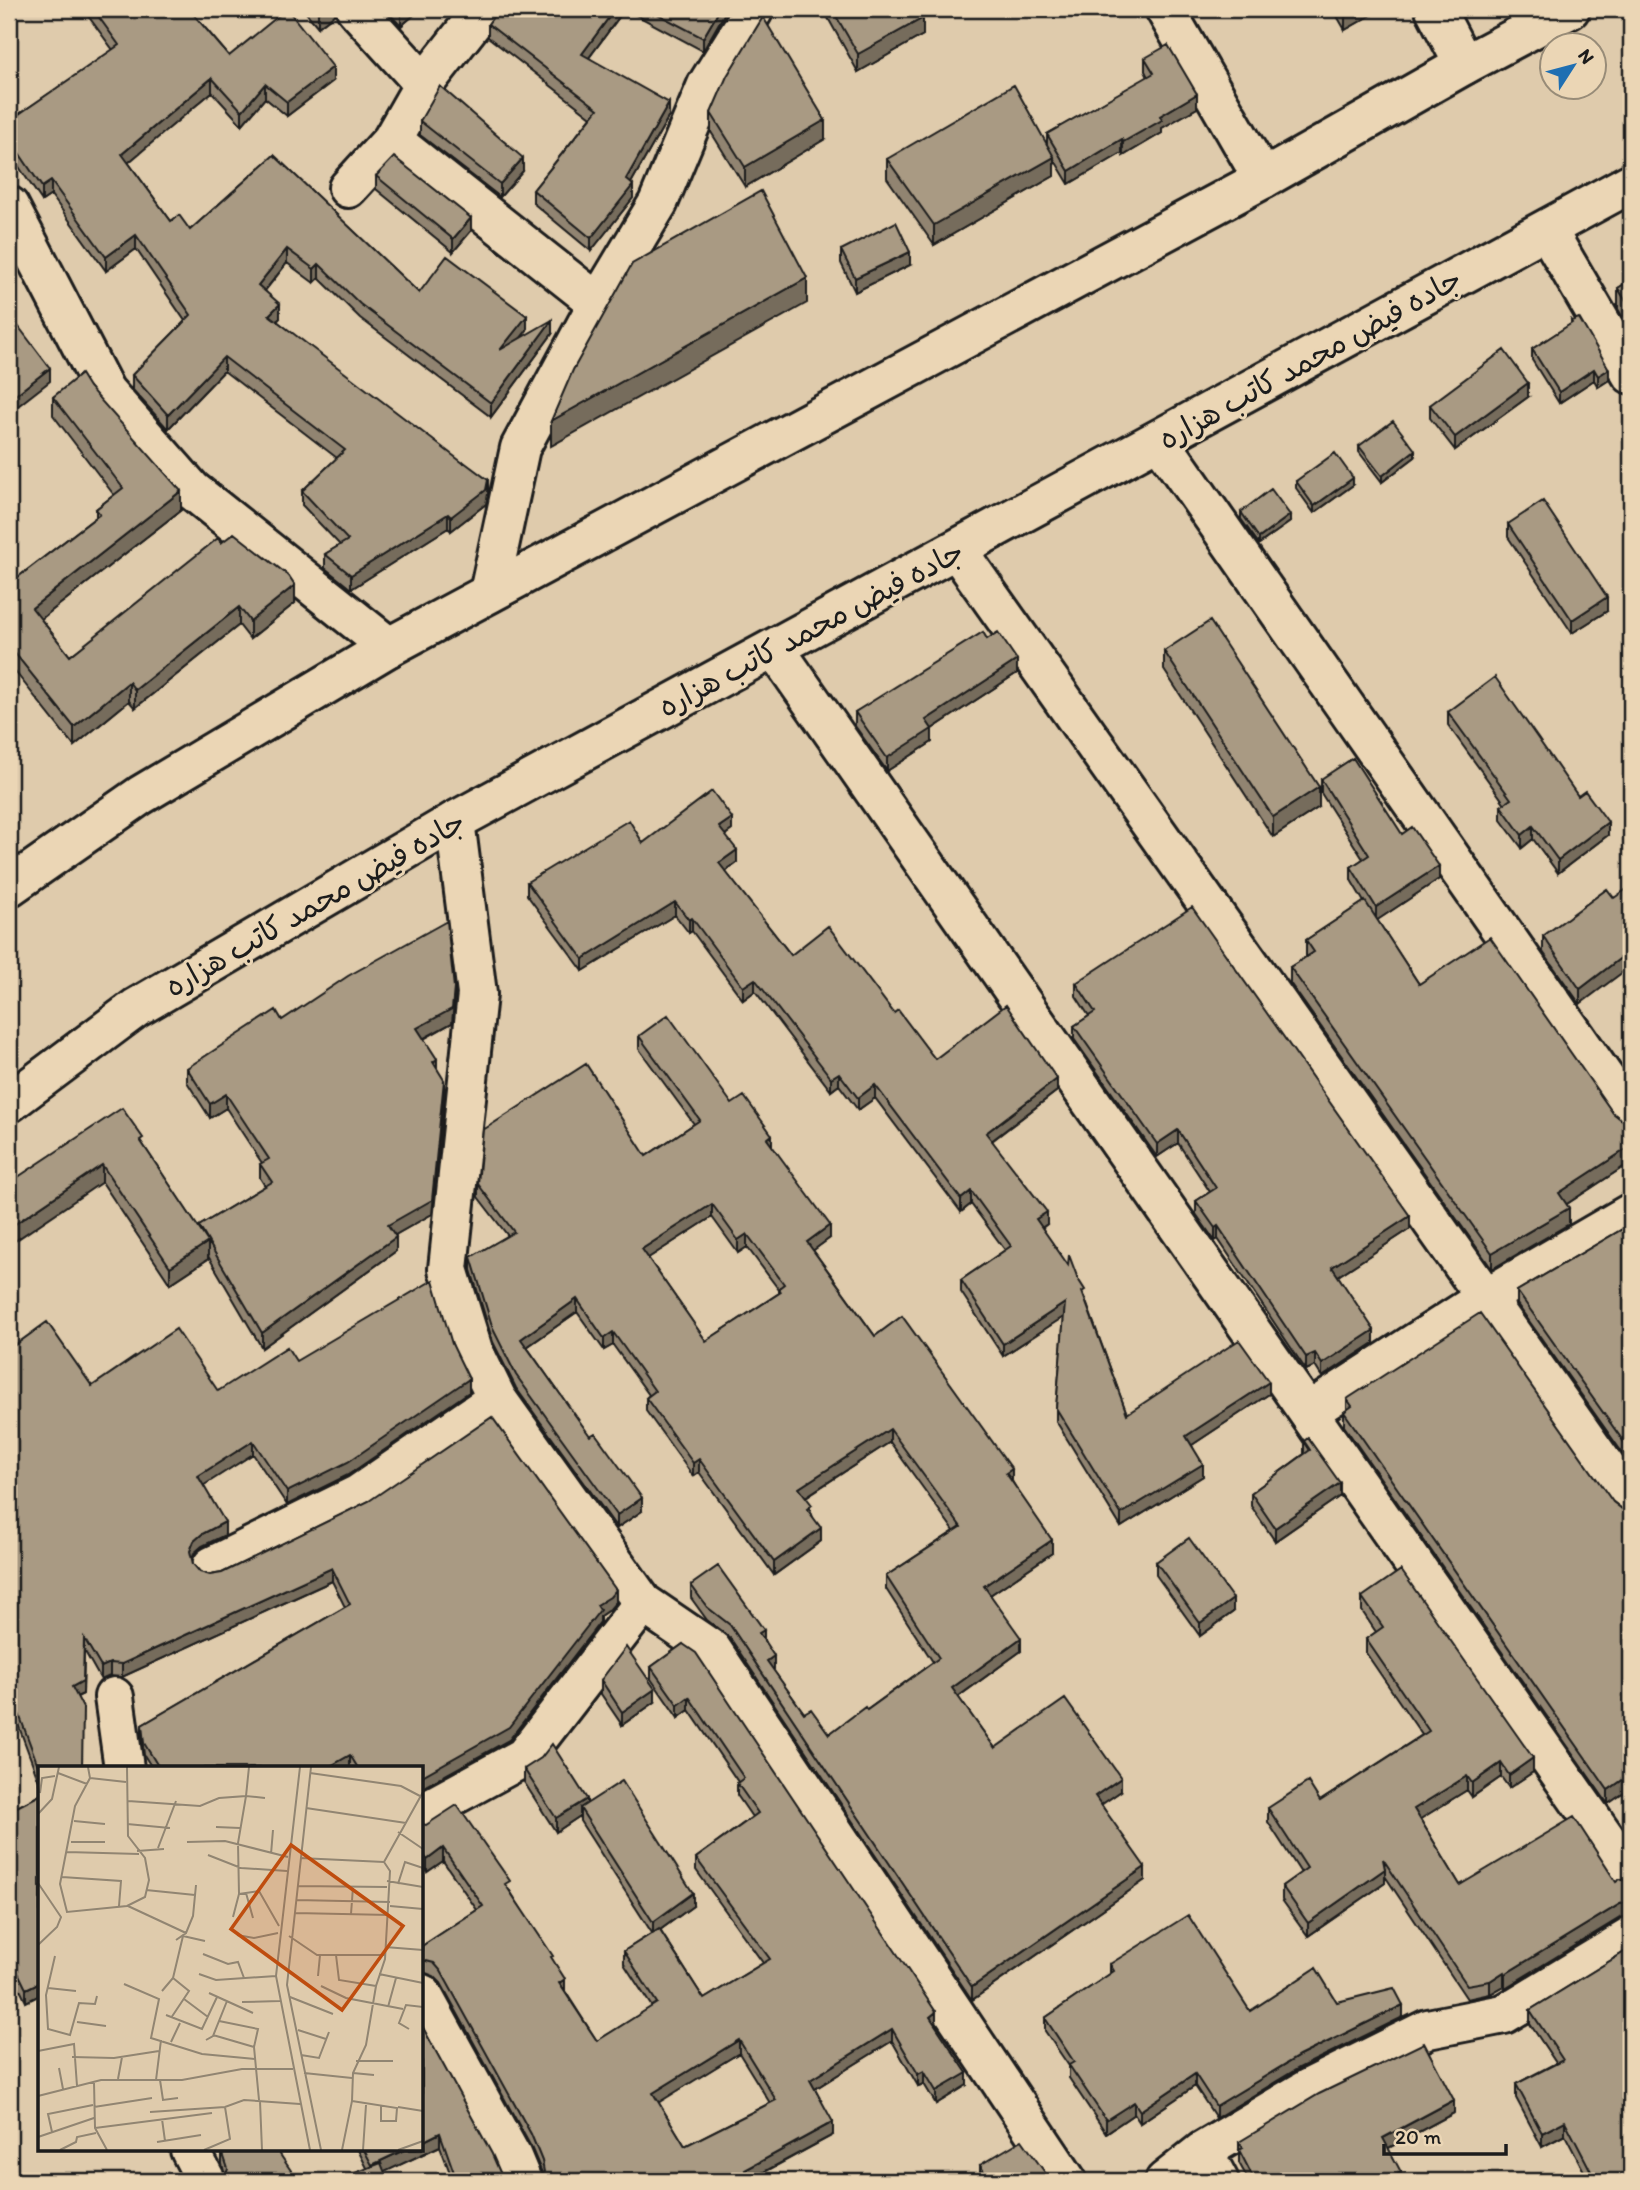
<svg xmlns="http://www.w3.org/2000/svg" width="1640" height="2190" font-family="Itim,'Playpen Sans Arabic',sans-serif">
<rect width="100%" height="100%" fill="#dfcbac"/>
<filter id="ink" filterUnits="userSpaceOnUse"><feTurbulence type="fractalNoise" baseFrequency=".0143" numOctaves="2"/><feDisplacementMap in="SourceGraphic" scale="14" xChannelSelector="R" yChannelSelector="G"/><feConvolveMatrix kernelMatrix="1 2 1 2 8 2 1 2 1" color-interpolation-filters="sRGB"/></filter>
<g filter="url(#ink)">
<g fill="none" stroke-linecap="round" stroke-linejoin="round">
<g stroke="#1c1c1c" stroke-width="44">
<path id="minor" d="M 356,9 L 424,84
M 1165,9 L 1263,179
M 1435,9 L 1464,65
M 392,140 L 598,303
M 348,188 L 392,140 L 424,84 L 483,9
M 9,206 L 105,391 L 192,490 L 389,647
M 1547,230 L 1631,374
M 1160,441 L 1631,1116
M 957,550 L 1631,1503
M 489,593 L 520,448 L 598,303 L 658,203 L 707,85 L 753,11 L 750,9
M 775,649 L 1631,1875
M 455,821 L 477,994 L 448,1269 L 473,1350 L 497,1399 L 643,1603 L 712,1650 L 1067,2181
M 1308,1412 L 1485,1298 L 1631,1213
M 212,1566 L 359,1494 L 497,1399
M 114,1697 L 124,1768
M 422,1816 L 434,1806 L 524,1757 L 643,1603
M 422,1994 L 512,2157 L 522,2181
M 190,2150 L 206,2181
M 1203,2151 L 1219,2181
M 1165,2181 L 1203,2151 L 1309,2088 L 1428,2029 L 1504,2014 L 1631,1937"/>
</g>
<g stroke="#1c1c1c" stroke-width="44">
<path id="major" d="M 9,887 L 141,795 L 389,647 L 1263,179 L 1464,65 L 1570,9
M 9,1103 L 136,1008 L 455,821 L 1631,183"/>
</g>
<use href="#minor" stroke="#ebd6b5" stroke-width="38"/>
<use href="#major" stroke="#ebd6b5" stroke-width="38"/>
</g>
<path fill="#918471" stroke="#1c1c1c" stroke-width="2" fill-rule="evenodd" d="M 83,9 L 189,9 L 229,56 L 333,81 L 287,116 L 265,98 L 242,125 L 212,92 L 128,162 L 171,221 L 190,230 L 274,155 L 419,293 L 527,330 L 520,339 L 552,334 L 491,417 L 360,318 L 319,278 L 314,283 L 287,263 L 265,291 L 280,318 L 277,321 L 488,494 L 486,504 L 451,531 L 448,528 L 351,589 L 325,568 L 325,554 L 340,545 L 302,505 L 302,491 L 337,458 L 224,371 L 168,429 L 132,389 L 132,375 L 185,321 L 136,249 L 106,271 L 51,195 L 42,201 L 9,152 L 9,121 L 113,50 Z
M 303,9 L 335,9 L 335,14 L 318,27 Z
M 385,9 L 421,9 L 401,26 Z
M 499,9 L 727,9 L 703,51 L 625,9 L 589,58 L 669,116 L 631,183 L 633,198 L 591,251 L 533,203 L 533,190 L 591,117 L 488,37 L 488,24 Z
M 823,9 L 918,9 L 923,35 L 858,72 Z
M 1333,9 L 1382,9 L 1345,30 Z
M 1145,58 L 1197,108 L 1162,128 L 1162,133 L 1123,156 L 1122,153 L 1069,184 L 1054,159 L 1054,176 L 934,245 L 887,178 L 887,159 L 1047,144 L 1047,134 L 1148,77 L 1145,71 Z
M 711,113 L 825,139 L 745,187 L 711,132 Z
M 420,121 L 523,171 L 500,197 L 420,135 Z
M 376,176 L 471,231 L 453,252 L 376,189 Z
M 841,250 L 910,265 L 855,292 L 841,263 Z
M 1631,280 L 1631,331 L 1618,309 L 1618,288 Z
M 1571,321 L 1609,380 L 1598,387 L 1594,380 L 1559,403 L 1532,360 L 1532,349 L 1571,324 Z
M 89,387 L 181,510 L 41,619 L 70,656 L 221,543 L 295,603 L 250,639 L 239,625 L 135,708 L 129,701 L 74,746 L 9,664 L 9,584 L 96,517 L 96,509 L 114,495 L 53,415 L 53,397 Z
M 1528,397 L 1455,450 L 1430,418 L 1430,405 Z
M 1359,446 L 1415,457 L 1382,482 L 1359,452 Z
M 1296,481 L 1353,485 L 1314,513 L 1296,488 Z
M 1241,512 L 1290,522 L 1259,544 L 1241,519 Z
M 1508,524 L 1607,611 L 1572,633 L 1508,537 Z
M 987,639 L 1017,673 L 932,729 L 932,742 L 887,771 L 855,726 L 855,712 Z
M 1164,651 L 1319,807 L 1273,837 L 1164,670 Z
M 1448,712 L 1578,796 L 1608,835 L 1558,873 L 1533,839 L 1522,848 L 1501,820 L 1501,806 L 1505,804 L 1448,725 Z
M 1631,735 L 1631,760 L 1627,754 L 1627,738 Z
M 1321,779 L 1402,834 L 1439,879 L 1377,920 L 1419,984 L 1613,1113 L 1622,1120 L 1631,1122 L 1631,1162 L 1567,1204 L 1569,1224 L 1492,1269 L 1290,983 L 1290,967 L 1306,957 L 1306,940 L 1364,902 L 1351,880 L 1351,867 L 1363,859 L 1321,793 Z
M 732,830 L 725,835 L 737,862 L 725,871 L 791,955 L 894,1013 L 935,1059 L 1057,1091 L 992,1141 L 1047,1224 L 1042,1228 L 1085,1299 L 1127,1414 L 1269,1394 L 1192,1445 L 1203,1476 L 1121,1527 L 1056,1421 L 1056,1408 L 1064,1316 L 1003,1356 L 961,1292 L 961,1280 L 1005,1250 L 971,1204 L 961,1212 L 875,1098 L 858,1110 L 839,1085 L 831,1091 L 755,991 L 743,1000 L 692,931 L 689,933 L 675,915 L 583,971 L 527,895 L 527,882 L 643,843 Z
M 1614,898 L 1580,1004 L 1543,952 L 1543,936 Z
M 1076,983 L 1410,1229 L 1338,1276 L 1374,1343 L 1322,1377 L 1315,1366 L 1306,1370 L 1218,1239 L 1215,1241 L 1196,1214 L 1196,1201 L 1210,1192 L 1178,1143 L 1157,1157 L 1074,1039 L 1074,1026 L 1089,1016 L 1076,996 Z
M 454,1002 L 452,1023 L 424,1039 L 437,1069 L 444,1095 L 432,1214 L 395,1235 L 396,1251 L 262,1348 L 208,1256 L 208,1259 L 170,1284 L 102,1182 L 9,1183 L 143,1145 L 199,1229 L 199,1226 L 265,1186 L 260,1178 L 260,1164 L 262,1163 L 226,1108 L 210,1118 L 187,1082 L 187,1068 L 282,1020 Z
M 639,1036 L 732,1104 L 772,1146 L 830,1238 L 813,1250 L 875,1336 L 1012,1481 L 1052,1553 L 990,1595 L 1021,1651 L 958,1697 L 995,1748 L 1121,1791 L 1101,1804 L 1145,1880 L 972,2000 L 730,1638 L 707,1620 L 691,1598 L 691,1585 L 764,1640 L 774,1669 L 773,1670 L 804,1713 L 829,1734 L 867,1710 L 933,1662 L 886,1589 L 886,1576 L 954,1531 L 890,1442 L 806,1497 L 821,1541 L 774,1575 L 699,1472 L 693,1476 L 646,1411 L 646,1398 L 649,1395 L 613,1345 L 604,1350 L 577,1312 L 527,1347 L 642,1511 L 617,1528 L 516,1388 L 493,1342 L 471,1270 L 471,1257 L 508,1236 L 478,1197 L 478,1184 L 646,1156 L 694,1124 L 639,1049 ZM 712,1217 L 738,1253 L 747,1247 L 779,1290 L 779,1293 L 706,1341 L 648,1258 Z
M 1631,1224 L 1631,1465 L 1517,1304 L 1517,1291 Z
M 9,1337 L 15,1345 L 92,1386 L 218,1391 L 296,1361 L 452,1344 L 469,1392 L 348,1475 L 287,1505 L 253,1454 L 203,1485 L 225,1535 L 202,1546 L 194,1553 L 192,1560 L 193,1564 L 200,1572 L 210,1575 L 222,1573 L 369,1501 L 616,1602 L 610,1609 L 600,1616 L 600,1622 L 509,1740 L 424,1787 L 422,1768 L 152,1768 L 144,1755 L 142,1737 L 142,1725 L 345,1607 L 332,1581 L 122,1677 L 110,1676 L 101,1680 L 84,1650 L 83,1694 L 77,1697 L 40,1768 L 40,1784 L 12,1708 L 9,1709 Z
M 1347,1399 L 1613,1502 L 1622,1509 L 1608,1804 L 1344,1426 L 1344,1412 L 1347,1410 Z
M 1304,1441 L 1340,1496 L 1275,1541 L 1251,1506 L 1251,1493 L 1304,1454 Z
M 1156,1562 L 1233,1612 L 1200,1636 L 1156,1575 Z
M 1362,1597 L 1533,1772 L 1509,1788 L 1501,1777 L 1472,1797 L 1467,1790 L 1420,1819 L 1460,1885 L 1631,1882 L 1631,1915 L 1620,1918 L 1505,1988 L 1504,1986 L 1490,1994 L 1467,1999 L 1385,1876 L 1385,1883 L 1308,1936 L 1282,1900 L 1282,1886 L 1301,1873 L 1268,1822 L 1268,1808 L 1320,1801 L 1422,1735 L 1366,1653 L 1366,1639 L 1376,1632 L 1362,1611 Z
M 683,1644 L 936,2025 L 967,2085 L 936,2104 L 924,2084 L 918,2086 L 892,2041 L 815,2089 L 833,2135 L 750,2180 L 542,2173 L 531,2147 L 441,1983 L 434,1976 L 423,1972 L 422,1946 L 477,1910 L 443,1861 L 427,1872 L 422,1865 L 422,1824 L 510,1891 L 553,1961 L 565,1991 L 597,2041 L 652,2007 L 624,1964 L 624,1951 L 652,1933 L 580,1821 L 580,1816 L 556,1832 L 524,1782 L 524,1769 L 587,1804 L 693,1906 L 660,1930 L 704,1999 L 763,1963 L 696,1870 L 696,1858 L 752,1817 L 737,1795 L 737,1783 L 738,1782 L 689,1710 L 678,1718 L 651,1679 L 651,1667 ZM 739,2053 L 770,2103 L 685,2146 L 658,2102 Z
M 601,1680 L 655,1702 L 622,1725 L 601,1694 Z
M 40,1795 L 40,2000 L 38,1996 L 26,2002 L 9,1967 L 9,1811 Z
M 1631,1948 L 1631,2181 L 1589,2181 L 1565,2135 L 1542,2147 L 1516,2098 L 1516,2084 L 1556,2063 L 1530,2024 L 1530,2010 Z
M 1110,1964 L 1250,2011 L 1337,2002 L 1403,2017 L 1299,2068 L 1216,2118 L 1195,2086 L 1140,2123 L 1134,2114 L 1106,2133 L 1069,2078 L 1069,2066 L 1045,2031 L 1045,2018 L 1110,1974 Z
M 422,2026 L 502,2177 L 505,2181 L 453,2181 L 440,2146 L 384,2172 L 367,2168 L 358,2150 L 422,2150 Z
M 1454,2113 L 1388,2148 L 1401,2181 L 1249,2181 L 1239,2163 L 1239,2142 Z
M 277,2150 L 225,2175 L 222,2164 L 222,2151 Z
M 980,2165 L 1051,2181 L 982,2181 L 980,2178 Z"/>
<path fill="#766c5c" stroke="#1c1c1c" stroke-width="2" d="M 324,9 L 335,9 L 335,14 L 318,27 L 318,13 Z
M 406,9 L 421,9 L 401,26 L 401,13 Z
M 615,9 L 625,9 L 582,67 L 582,54 Z
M 720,9 L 727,9 L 703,51 L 703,38 Z
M 1359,9 L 1382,9 L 1345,30 L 1345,17 Z
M 923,18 L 923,35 L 858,72 L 858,54 Z
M 333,67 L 333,81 L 287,116 L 287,102 Z
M 212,78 L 212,92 L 122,168 L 122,154 Z
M 265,84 L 265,98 L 242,125 L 242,111 Z
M 1197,94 L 1197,108 L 1162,128 L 1162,133 L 1123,156 L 1123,142 L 1160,116 Z
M 669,103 L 669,116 L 626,192 L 626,179 Z
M 825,120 L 825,139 L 745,187 L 745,167 Z
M 1122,139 L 1122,153 L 1069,184 L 1069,171 Z
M 1054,157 L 1054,176 L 934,245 L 934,225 Z
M 523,158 L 523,171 L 500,197 L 500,184 Z
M 51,181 L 51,195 L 42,201 L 42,187 Z
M 633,185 L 633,198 L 591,251 L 591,238 Z
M 471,218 L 471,231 L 453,252 L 453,239 Z
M 136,235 L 136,249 L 106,271 L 106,257 Z
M 287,249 L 287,263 L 258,299 L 258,285 Z
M 910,252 L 910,265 L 855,292 L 855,278 Z
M 319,264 L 319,278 L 314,283 L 314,269 Z
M 807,278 L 807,303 L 551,446 L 551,421 Z
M 280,304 L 280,318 L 269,329 L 269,315 Z
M 527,316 L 527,330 L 500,364 L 500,350 Z
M 552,320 L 552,334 L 491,417 L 491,403 Z
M 224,357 L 224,371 L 168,429 L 168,415 Z
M 50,368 L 50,381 L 9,413 L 9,400 Z
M 1594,369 L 1594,380 L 1559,403 L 1559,392 Z
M 1609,369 L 1609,380 L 1598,387 L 1598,376 Z
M 1528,383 L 1528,397 L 1455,450 L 1455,437 Z
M 1415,450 L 1415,457 L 1382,482 L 1382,476 Z
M 1353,478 L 1353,485 L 1314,513 L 1314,506 Z
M 488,480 L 488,494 L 486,504 L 451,531 L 451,517 Z
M 181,491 L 181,510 L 32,626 L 32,608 Z
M 448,514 L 448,528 L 351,589 L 351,575 Z
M 1290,515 L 1290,522 L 1259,544 L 1259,538 Z
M 295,585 L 295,603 L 250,639 L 250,621 Z
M 1607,597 L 1607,611 L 1572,633 L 1572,620 Z
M 239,607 L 239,625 L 135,708 L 135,690 Z
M 1017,660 L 1017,673 L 932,729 L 932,742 L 887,771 L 887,758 L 926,720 Z
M 129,682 L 129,701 L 74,746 L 74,727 Z
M 1319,787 L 1319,807 L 1273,837 L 1273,817 Z
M 732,818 L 732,830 L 719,839 L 719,827 Z
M 1608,822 L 1608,835 L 1558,873 L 1558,860 Z
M 1533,826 L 1533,839 L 1522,848 L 1522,835 Z
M 737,850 L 737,862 L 719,876 L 719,863 Z
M 1439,866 L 1439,879 L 1376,921 L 1376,907 Z
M 675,902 L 675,915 L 583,971 L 583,959 Z
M 692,918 L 692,931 L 689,933 L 689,920 Z
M 1631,950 L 1631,966 L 1580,1004 L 1580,989 Z
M 755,979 L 755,991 L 743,1000 L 743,987 Z
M 454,988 L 454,1002 L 452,1023 L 417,1042 L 417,1028 Z
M 437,1059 L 437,1073 L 433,1062 Z
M 839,1073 L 839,1085 L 831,1091 L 831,1078 Z
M 1057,1079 L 1057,1091 L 986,1145 L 986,1133 Z
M 444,1080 L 444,1095 L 432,1214 L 388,1239 L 388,1225 Z
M 875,1085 L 875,1098 L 858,1110 L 858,1098 Z
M 226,1094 L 226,1108 L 210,1118 L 210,1104 Z
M 1178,1130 L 1178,1143 L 1157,1157 L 1157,1144 Z
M 772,1135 L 772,1148 L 767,1139 Z
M 1631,1146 L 1631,1162 L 1559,1209 L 1559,1193 Z
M 102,1165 L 102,1182 L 9,1245 L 9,1228 Z
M 971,1191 L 971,1204 L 961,1212 L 961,1199 Z
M 712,1204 L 712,1217 L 642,1262 L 642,1249 Z
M 1569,1208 L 1569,1224 L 1492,1269 L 1492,1253 Z
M 1047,1212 L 1047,1224 L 1036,1232 L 1036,1219 Z
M 1410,1216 L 1410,1229 L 1332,1280 L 1332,1267 Z
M 830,1225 L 830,1238 L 807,1255 L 807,1242 Z
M 1218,1226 L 1218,1239 L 1215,1241 L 1215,1228 Z
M 747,1234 L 747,1247 L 738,1253 L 738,1240 Z
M 396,1237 L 396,1251 L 262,1348 L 262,1333 Z
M 208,1242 L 208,1259 L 170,1284 L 170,1267 Z
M 577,1299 L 577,1312 L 521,1351 L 521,1339 Z
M 1065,1303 L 1065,1316 L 1003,1356 L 1003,1344 Z
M 1374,1330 L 1374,1343 L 1322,1377 L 1322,1364 Z
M 613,1332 L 613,1345 L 604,1350 L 604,1338 Z
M 1315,1353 L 1315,1366 L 1306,1370 L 1306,1357 Z
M 469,1379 L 469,1392 L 348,1475 L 287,1505 L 287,1492 Z
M 1269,1382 L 1269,1394 L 1186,1449 L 1186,1436 Z
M 890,1429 L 890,1442 L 799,1501 L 799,1488 Z
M 253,1441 L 253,1454 L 198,1489 L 198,1476 Z
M 699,1459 L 699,1472 L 693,1476 L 693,1463 Z
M 1203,1464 L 1203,1476 L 1121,1527 L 1121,1514 Z
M 1012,1469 L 1012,1482 L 1006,1473 Z
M 1340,1483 L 1340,1496 L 1275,1541 L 1275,1528 Z
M 642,1498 L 642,1511 L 617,1528 L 617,1515 Z
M 225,1522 L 225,1535 L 202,1546 L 194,1553 L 190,1564 L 190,1551 L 194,1541 L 202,1534 Z
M 821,1528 L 821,1541 L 774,1575 L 774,1562 Z
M 1052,1540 L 1052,1553 L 984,1599 L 984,1586 Z
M 332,1568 L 332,1581 L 122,1677 L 122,1664 Z
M 616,1590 L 616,1602 L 610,1609 L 600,1616 L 600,1622 L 509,1740 L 422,1788 L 422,1776 L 597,1605 Z
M 1233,1599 L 1233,1612 L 1200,1636 L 1200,1623 Z
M 764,1630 L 764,1643 L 759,1633 Z
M 84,1638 L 83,1694 L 72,1699 L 72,1687 Z
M 1021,1638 L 1021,1651 L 952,1701 L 952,1688 Z
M 774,1656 L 774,1669 L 767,1674 L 767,1661 Z
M 110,1663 L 110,1676 L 101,1680 L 101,1667 Z
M 655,1689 L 655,1702 L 622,1725 L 622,1712 Z
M 12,1695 L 12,1708 L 9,1709 L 9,1697 Z
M 689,1697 L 689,1710 L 678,1718 L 678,1705 Z
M 350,1755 L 350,1768 L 327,1768 Z
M 1533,1758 L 1533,1772 L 1509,1788 L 1509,1775 Z
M 1501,1763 L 1501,1777 L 1472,1797 L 1472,1783 Z
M 1631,1774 L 1631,1788 L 1608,1804 L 1608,1790 Z
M 1467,1776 L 1467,1790 L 1414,1823 L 1414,1809 Z
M 1121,1778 L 1121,1791 L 1095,1809 L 1095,1796 Z
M 587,1799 L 587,1812 L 580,1808 L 580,1816 L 556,1832 L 556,1818 Z
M 443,1848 L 443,1861 L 427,1872 L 427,1860 Z
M 1145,1867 L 1145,1880 L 972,2000 L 972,1987 Z
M 1385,1869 L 1385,1883 L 1308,1936 L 1308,1923 Z
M 693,1893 L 693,1906 L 653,1935 L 653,1922 Z
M 1631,1901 L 1631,1915 L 1620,1918 L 1505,1988 L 1505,1974 L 1620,1904 Z
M 422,1960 L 423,1960 L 423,1972 L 422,1973 Z
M 1504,1972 L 1504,1986 L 1490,1994 L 1490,1981 Z
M 565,1979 L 565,1992 L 559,1983 Z
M 38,1983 L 38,1996 L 26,2002 L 26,1989 Z
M 1403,2005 L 1403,2017 L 1299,2068 L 1216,2118 L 1216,2106 L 1299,2056 Z
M 936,2012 L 936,2025 L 930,2017 Z
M 892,2029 L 892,2041 L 810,2092 L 810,2080 Z
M 739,2040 L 739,2053 L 653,2106 L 653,2093 Z
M 924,2071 L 924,2084 L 918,2086 L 918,2074 Z
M 967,2073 L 967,2085 L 936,2104 L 936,2091 Z
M 1195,2074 L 1195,2086 L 1140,2123 L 1140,2111 Z
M 1454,2100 L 1454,2113 L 1383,2151 L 1383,2138 Z
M 1134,2102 L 1134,2114 L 1106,2133 L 1106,2120 Z
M 1565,2121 L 1565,2135 L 1542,2147 L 1542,2133 Z
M 833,2122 L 833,2135 L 747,2181 L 745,2170 Z
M 440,2133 L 440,2146 L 372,2178 L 372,2165 L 404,2150 L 422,2150 L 422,2142 Z
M 1401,2172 L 1401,2181 L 1385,2181 Z"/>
<path fill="#a99a83" stroke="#1c1c1c" stroke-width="2" fill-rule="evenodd" d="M 93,9 L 189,9 L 229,56 L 287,9 L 333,67 L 287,102 L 265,84 L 242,111 L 212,78 L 122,154 L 171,221 L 179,215 L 190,230 L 274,155 L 419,293 L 447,256 L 527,316 L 500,350 L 552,320 L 491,403 L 360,304 L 319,264 L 314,269 L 287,249 L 258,285 L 280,304 L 269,315 L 463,463 L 464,462 L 488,480 L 486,490 L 451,517 L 448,514 L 351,575 L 325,554 L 348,540 L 302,491 L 345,450 L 224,357 L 168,415 L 132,375 L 191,315 L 136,235 L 106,257 L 51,181 L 42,187 L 9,138 L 9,121 L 119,45 Z
M 314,9 L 324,9 L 318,13 Z
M 397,9 L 406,9 L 401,13 Z
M 499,9 L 615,9 L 582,54 L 669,103 L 626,179 L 633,185 L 591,238 L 533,190 L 598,109 L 488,24 Z
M 648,9 L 720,9 L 703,38 Z
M 832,9 L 918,9 L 923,18 L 858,54 Z
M 1340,9 L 1359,9 L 1345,17 Z
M 763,17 L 825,120 L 745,167 L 711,113 L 727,76 Z
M 1168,45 L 1197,94 L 1160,116 L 1162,120 L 1123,142 L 1122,139 L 1069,171 L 1047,134 L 1154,73 L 1145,58 Z
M 1014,85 L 1054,157 L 934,225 L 887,159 Z
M 440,86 L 523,158 L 500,184 L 420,121 Z
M 394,157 L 471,218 L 453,239 L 376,176 Z
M 761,191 L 807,278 L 551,421 L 573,370 L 632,264 Z
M 896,222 L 910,252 L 855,278 L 841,250 Z
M 1631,280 L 1631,310 L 1618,288 Z
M 9,314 L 50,368 L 9,400 Z
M 1579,318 L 1609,369 L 1598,376 L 1594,369 L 1559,392 L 1532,349 L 1572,323 L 1571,321 Z
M 1504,350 L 1528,383 L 1455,437 L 1430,405 Z
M 81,374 L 89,387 L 181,491 L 32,608 L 70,656 L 218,538 L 221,543 L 234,533 L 289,576 L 295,585 L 250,621 L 239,607 L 135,690 L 129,682 L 74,727 L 9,646 L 9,584 L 100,514 L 96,509 L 123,488 L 53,397 Z
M 1393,421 L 1415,450 L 1382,476 L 1359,446 Z
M 1335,453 L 1353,478 L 1314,506 L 1296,481 Z
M 1271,489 L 1290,515 L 1259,538 L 1241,512 Z
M 1543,501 L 1607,597 L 1572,620 L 1508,524 Z
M 1210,621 L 1319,787 L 1273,817 L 1164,651 Z
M 983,632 L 987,639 L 998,632 L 1017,660 L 926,720 L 932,729 L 887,758 L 855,712 Z
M 1495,677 L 1578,796 L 1585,791 L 1608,822 L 1558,860 L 1533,826 L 1522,835 L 1501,806 L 1511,799 L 1448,712 Z
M 1631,735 L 1631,744 L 1627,738 Z
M 1353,758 L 1402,834 L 1412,827 L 1439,866 L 1376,907 L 1351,867 L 1369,855 L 1321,779 Z
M 712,791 L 732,818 L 719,827 L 737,850 L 719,863 L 791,955 L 828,926 L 894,1013 L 898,1010 L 935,1059 L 1006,1005 L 1057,1079 L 986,1133 L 1047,1212 L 1036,1219 L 1068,1265 L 1069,1255 L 1078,1279 L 1085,1290 L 1082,1292 L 1127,1414 L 1239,1340 L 1269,1382 L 1186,1436 L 1203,1464 L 1121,1514 L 1056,1408 L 1065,1303 L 1003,1344 L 961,1280 L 1011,1246 L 971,1191 L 961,1199 L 875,1085 L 858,1098 L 839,1073 L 831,1078 L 755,979 L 743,987 L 692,918 L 689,920 L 675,902 L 583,959 L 527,882 L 629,820 L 643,843 Z
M 1631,886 L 1631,950 L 1580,989 L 1543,936 L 1607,889 L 1614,898 Z
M 1365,901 L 1419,984 L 1490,937 L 1613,1113 L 1622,1120 L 1631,1122 L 1631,1146 L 1559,1193 L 1569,1208 L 1492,1253 L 1290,967 L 1314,952 L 1306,940 Z
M 1192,907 L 1410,1216 L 1332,1267 L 1374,1330 L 1322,1364 L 1315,1353 L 1306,1357 L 1218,1226 L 1215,1228 L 1196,1201 L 1216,1188 L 1178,1130 L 1157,1144 L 1074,1026 L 1095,1012 L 1076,983 Z
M 447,921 L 454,988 L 452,1009 L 417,1028 L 437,1059 L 433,1062 L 444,1080 L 432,1200 L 388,1225 L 396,1237 L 262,1333 L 199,1226 L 272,1182 L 260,1164 L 269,1159 L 226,1094 L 210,1104 L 187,1068 L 276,1010 L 282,1020 L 348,976 Z
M 668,1015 L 732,1104 L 744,1096 L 772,1135 L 767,1139 L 830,1225 L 807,1242 L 875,1336 L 902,1316 L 1012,1469 L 1006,1473 L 1052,1540 L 984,1586 L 1021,1638 L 952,1688 L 995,1748 L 1065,1699 L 1121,1778 L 1095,1796 L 1145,1867 L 972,1987 L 730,1625 L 707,1607 L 691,1585 L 718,1566 L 764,1630 L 759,1633 L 774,1656 L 767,1661 L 804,1713 L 811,1709 L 829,1734 L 865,1707 L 867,1710 L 939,1658 L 886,1576 L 961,1527 L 890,1429 L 799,1488 L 812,1505 L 807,1509 L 821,1528 L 774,1562 L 699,1459 L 693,1463 L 646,1398 L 655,1391 L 613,1332 L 604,1338 L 577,1299 L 521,1339 L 590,1436 L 595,1433 L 642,1498 L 617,1515 L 516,1375 L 493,1329 L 471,1257 L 514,1232 L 478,1184 L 483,1130 L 586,1064 L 646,1156 L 700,1120 L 639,1036 ZM 712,1204 L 738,1240 L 747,1234 L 784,1284 L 779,1288 L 781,1292 L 706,1341 L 642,1249 Z
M 122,1108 L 143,1138 L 140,1140 L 208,1242 L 170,1267 L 102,1165 L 9,1228 L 9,1183 Z
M 1631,1224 L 1631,1452 L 1517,1291 Z
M 433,1280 L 452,1344 L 469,1379 L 348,1462 L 287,1492 L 253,1441 L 198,1476 L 225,1522 L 202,1534 L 194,1541 L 190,1551 L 193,1564 L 200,1572 L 210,1575 L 222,1573 L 369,1501 L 492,1417 L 616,1590 L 610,1597 L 597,1605 L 600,1610 L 509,1727 L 422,1776 L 422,1768 L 358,1768 L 350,1755 L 327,1768 L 154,1768 L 158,1766 L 144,1743 L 142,1725 L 350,1604 L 332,1568 L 122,1664 L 110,1663 L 101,1667 L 84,1638 L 83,1681 L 72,1687 L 83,1708 L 82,1768 L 40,1768 L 40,1771 L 12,1695 L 9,1697 L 9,1337 L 15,1345 L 47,1322 L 92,1386 L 176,1329 L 218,1391 L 287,1347 L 296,1361 Z
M 1480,1313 L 1613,1502 L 1622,1509 L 1631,1510 L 1631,1774 L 1608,1790 L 1344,1412 L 1352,1406 L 1347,1399 Z
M 1308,1438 L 1340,1483 L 1275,1528 L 1251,1493 L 1310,1450 L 1304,1441 Z
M 1189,1538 L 1233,1599 L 1200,1623 L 1156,1562 Z
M 1401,1570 L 1533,1758 L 1509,1775 L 1501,1763 L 1472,1783 L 1467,1776 L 1414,1809 L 1460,1885 L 1574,1817 L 1616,1882 L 1620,1879 L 1631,1882 L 1631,1901 L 1620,1904 L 1505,1974 L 1504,1972 L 1490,1981 L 1467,1985 L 1383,1859 L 1385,1869 L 1308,1923 L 1282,1886 L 1307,1868 L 1268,1808 L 1308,1782 L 1320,1801 L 1429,1731 L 1366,1639 L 1383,1627 L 1362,1597 Z
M 683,1644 L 696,1653 L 936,2012 L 930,2017 L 967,2073 L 936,2091 L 924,2071 L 918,2074 L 892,2029 L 810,2080 L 833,2122 L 745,2170 L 751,2181 L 539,2181 L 544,2172 L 542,2161 L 531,2134 L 441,1971 L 434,1963 L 422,1960 L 422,1946 L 483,1906 L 443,1848 L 427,1860 L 422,1852 L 422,1824 L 426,1825 L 457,1805 L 510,1881 L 505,1884 L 553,1956 L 551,1957 L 565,1979 L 559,1983 L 597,2041 L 657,2003 L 624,1951 L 659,1929 L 704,1999 L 770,1959 L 696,1858 L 758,1813 L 737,1783 L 744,1778 L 689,1697 L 678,1705 L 651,1667 ZM 739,2040 L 776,2100 L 685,2146 L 653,2093 Z
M 626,1647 L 655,1689 L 622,1712 L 601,1680 Z
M 552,1744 L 587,1799 L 556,1818 L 524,1769 L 541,1758 Z
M 622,1781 L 693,1893 L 653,1922 L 580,1808 Z
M 40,1795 L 40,1987 L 38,1983 L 26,1989 L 9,1954 L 9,1811 Z
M 1188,1915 L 1250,2011 L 1316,1968 L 1337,2002 L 1394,1988 L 1403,2005 L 1299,2056 L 1216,2106 L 1195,2074 L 1140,2111 L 1134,2102 L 1106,2120 L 1069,2065 L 1074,2062 L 1045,2018 L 1114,1971 L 1110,1964 Z
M 1631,1948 L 1631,2181 L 1596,2181 L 1565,2121 L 1542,2133 L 1516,2084 L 1563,2060 L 1530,2010 Z
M 422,2026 L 492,2154 L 502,2177 L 505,2181 L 457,2181 L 440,2133 L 422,2142 Z
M 1424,2043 L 1454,2100 L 1383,2138 L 1401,2172 L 1385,2181 L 1255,2181 L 1239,2150 L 1243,2148 L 1239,2142 L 1319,2094 Z
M 1022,2140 L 1051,2181 L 990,2181 L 980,2165 Z
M 224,2150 L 277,2150 L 298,2181 L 223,2181 L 228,2169 L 222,2151 Z
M 364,2150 L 404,2150 L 372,2165 Z
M 381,2163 L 388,2181 L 334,2181 Z"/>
</g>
<g text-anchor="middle" stroke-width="6" stroke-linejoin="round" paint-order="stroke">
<g font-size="30" fill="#1c1c1c" stroke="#ebd6b5">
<text transform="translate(1310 359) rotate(-29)" y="10">جاده فیض محمد کاتب هزاره</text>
<text transform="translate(811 629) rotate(-28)" y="10">جاده فیض محمد کاتب هزاره</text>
<text transform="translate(315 904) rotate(-30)" y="10">جاده فیض محمد کاتب هزاره</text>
</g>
</g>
<g transform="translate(38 1766)">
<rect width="385" height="385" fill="#dfcbac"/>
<path fill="none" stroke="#918572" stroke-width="2" d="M 50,1 L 52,12 L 37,40 L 22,118 L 29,146 L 89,140 L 107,131 L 111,114 L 107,92 L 90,70 L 89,1M 262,1 L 238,210 L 272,384M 273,1 L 249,219 L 283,384M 20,7 L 49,18M 272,7 L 363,20 L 382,30M 52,12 L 88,16M 2,27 L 4,12 L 17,10M 90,35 L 162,40 L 181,32 L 208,30 L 211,1M 268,42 L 368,57M 0,48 L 14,33 L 21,1M 36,55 L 67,58M 89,58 L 132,62M 178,61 L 202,62M 360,66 L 385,83M 33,76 L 67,76M 149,76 L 187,75 L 250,91M 120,82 L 138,35M 99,85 L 126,83M 29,86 L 101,88M 233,88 L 235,64M 170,89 L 203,102 L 249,105M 262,92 L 346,96M 346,96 L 385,26M 24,111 L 83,115 L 81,140M 349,115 L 385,121M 0,117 L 23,151 L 19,161 L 0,179M 360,118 L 367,96 L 385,102M 260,120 L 349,121M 108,124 L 157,129M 208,127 L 215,152M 201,128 L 221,125 L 241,160M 258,134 L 352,136M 90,140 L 148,167M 352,140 L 385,143M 257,147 L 352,149M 313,148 L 315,121M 195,151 L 201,128 L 200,77 L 208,30 L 227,32M 199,169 L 216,172 L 240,167M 145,170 L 167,175M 251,170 L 279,189 L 347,189M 138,174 L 148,167 L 155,150 L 158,119M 347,181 L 385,184M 165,188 L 190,198 L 200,196 L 206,212M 298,189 L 301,214 L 338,220M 17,190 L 8,229 L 10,263 L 32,269 L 41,237 L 57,238 L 59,230M 161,208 L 178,214 L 238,210M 341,208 L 385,217M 280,210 L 282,189M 86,218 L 121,233 L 113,272 L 164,288 L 217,293M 283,220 L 308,232 L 365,243M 10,222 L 38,225M 124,225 L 135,212 L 145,170M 171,227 L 215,247M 252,231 L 295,248M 146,233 L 170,251M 204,236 L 242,235M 350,241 L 358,212M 128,249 L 164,263 L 179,231M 133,252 L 151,225 L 135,212M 181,255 L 220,263 L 216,281 L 221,334M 39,256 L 68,260M 371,263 L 361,257 L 368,239 L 385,241M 260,264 L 288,273M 175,269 L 216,281M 168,274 L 175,270 L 189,235M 133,276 L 142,257M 0,285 L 36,278 L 39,320M 263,289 L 281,292 L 291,266M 34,291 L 76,292 L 121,285M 318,295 L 355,295M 21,302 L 25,323M 266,307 L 314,312M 315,307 L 336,309M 80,313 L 84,291M 118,314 L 123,274M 122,314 L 125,334 L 140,332M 56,316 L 57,362 L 69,384M 0,330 L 63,314 L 144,314 L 204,303 L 255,303M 222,335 L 224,384M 314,335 L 359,342 L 358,355 L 343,355 L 343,340M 56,341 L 114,332M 360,341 L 385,345M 112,346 L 187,341 L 206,334 L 262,338M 124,353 L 127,375M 57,362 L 174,347M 14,366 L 10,348 L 55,339M 0,371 L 56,352M 119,376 L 163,369M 22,384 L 38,376 L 39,371 L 58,367M 166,384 L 192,373 L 187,341M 304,384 L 314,335 L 315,307 L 328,279 L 338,220 L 347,193 L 352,105 L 346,96M 325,384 L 328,339M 360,384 L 385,375"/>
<path fill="#bf4d0f" fill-opacity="0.15" stroke="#bf4d0f" stroke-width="3.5" d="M 253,79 L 365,160 L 304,244 L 193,163 Z"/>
<rect width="385" height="385" fill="none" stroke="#1c1c1c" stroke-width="3.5"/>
</g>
<rect width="1640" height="2190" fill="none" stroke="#ebd6b5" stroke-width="35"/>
<rect x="18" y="18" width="1605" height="2155" fill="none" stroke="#1c1c1c" stroke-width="2.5" filter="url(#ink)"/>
<g transform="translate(1573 66) rotate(54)"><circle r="33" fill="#ebd6b5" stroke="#988c78" stroke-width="2"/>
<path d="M0-5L12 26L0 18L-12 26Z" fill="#1f6fb2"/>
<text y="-10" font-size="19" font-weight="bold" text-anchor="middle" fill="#1c1c1c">N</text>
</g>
<path d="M1384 2144v10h122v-10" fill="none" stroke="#1c1c1c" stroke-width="3.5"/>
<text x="1395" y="2144" font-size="21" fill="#1c1c1c" stroke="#ebd6b5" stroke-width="5" paint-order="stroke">20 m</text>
</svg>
